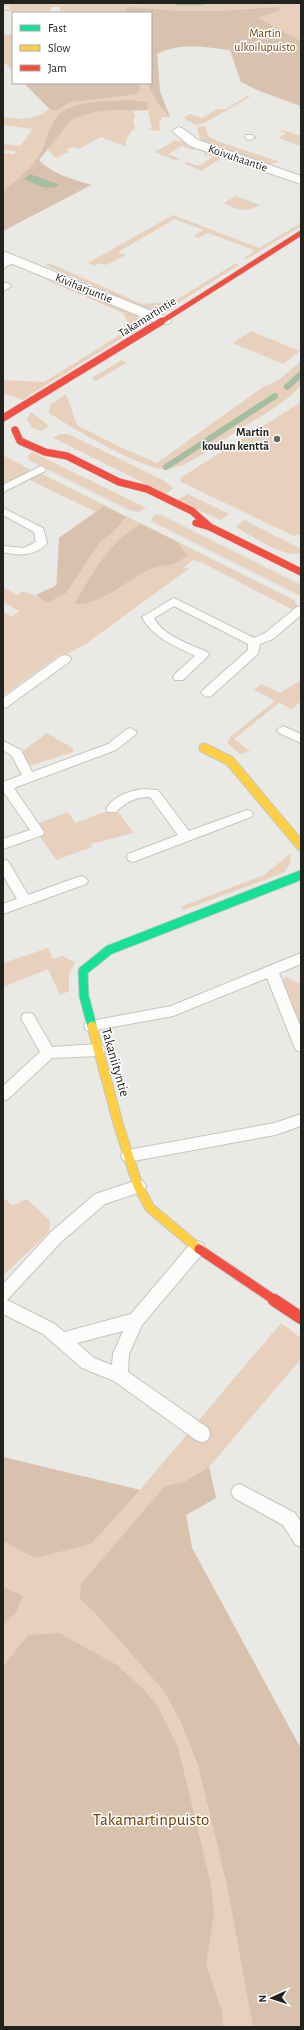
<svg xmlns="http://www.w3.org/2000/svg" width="304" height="2030" font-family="'Alegreya Sans',sans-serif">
<rect width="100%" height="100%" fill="#e9e9e5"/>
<path fill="#e7d1bd" d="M 3,3 L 301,3 L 301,106 L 262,92 L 241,82 L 230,50 C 203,47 182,42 157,54 L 160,92 L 170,117 L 161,117 L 162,119 L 159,122 L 160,131 L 149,130 L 148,129 L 152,128 L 148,110 L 134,111 L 135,118 L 133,118 L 135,129 C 129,132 128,137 125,143 L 128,147 L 101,137 L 79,149 L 73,147 L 66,150 L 69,152 L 56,158 L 47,149 L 39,160 C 50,174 75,180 91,185 L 3,231 L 3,153 L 14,154 L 16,151 L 3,150 L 3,144 L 20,146 L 33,129 L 3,125 L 3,117 C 19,120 37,120 49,109 L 24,83 L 151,83 L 151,13 L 67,13 L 67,11 L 60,11 L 60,7 L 51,7 L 50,11 L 4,11 L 4,9 L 9,9 L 9,6 L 3,6 Z
M 3,34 L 13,35 L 13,71 L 3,61 Z
M 247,96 L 250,97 L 204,123 L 196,125 L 185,119 L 184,118 L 190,114 L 202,118 L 218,109 L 226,109 Z
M 205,126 L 208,136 L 217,141 L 280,162 L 269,164 L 203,141 L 200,139 L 197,127 Z
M 281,130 L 301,136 L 301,146 L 279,138 L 286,133 L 280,131 Z
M 174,141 L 180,141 L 198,147 L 193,150 L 182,146 L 168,154 L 180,159 L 177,161 L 155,152 Z
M 208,151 L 236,161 L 234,163 L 222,158 L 201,171 L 184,163 L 187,162 L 198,166 L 213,157 L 203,154 Z
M 236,196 L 260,205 C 245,212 239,211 224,203 Z
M 173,215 L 259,248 L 301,223 L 301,226 L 247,259 L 244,258 L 254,252 L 251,249 L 208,233 L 199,238 L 193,236 L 204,230 L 175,219 L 118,252 L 126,255 L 106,265 L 100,263 L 95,266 L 88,263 Z
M 49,263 L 142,304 L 173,302 L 236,263 L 239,265 L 170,308 L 155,310 L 142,307 L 49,267 L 46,265 Z
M 52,279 L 136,315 L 140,321 L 140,327 L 22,400 L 3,393 L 3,380 L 44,382 L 131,328 L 123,313 L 49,281 Z
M 251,331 L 300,351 L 283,364 L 233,343 Z
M 122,360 L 126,363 L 96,381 L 93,380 L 93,377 Z
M 301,361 L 301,385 C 285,405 258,417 237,431 C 219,443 190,466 168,469 C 145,472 71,427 49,413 L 50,405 L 66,394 L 77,425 L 122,448 L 157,463 L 263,387 L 279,380 Z
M 301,402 L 300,534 L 294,536 L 181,482 L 180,478 Z
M 31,412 L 47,424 L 48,427 L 41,431 L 32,428 L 27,419 Z
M 60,434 L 68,434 L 165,481 L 173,488 L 166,494 L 53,438 Z
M 32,452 L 146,508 L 138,512 L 129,510 L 29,460 L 28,456 Z
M 3,455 L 29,469 L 29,472 L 3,486 Z
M 42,474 L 294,600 L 297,605 L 295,611 L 201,562 L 193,560 L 182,569 L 191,567 L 87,643 L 65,655 L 62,653 L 3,696 L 3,611 L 12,617 L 19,611 L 3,602 L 3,587 L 17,595 L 23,591 L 39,597 L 56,585 L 59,538 L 96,512 L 28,479 Z
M 188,494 L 229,514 L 220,520 L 177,500 Z
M 159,514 L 301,585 L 301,596 L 153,522 L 151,520 L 154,515 Z
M 244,520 L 301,549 L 301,553 C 284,559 251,535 236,527 Z
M 301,680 L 301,701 L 292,709 L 279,703 L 234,739 L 250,751 L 240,754 L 227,743 L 230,737 L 275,701 L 254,690 L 261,684 L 280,693 Z
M 47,733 L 74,749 L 73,752 L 29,766 L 23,751 Z
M 115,808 L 134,833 L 91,844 L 92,847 L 56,860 L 38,834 L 39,823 L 68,812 L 75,823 Z
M 290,854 L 291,861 L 285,872 L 184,910 L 180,907 L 264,875 Z
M 48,948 L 53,959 L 62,956 L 75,962 L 69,974 L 69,991 L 60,995 L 48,969 L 3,987 L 3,963 Z
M 286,977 L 301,984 L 301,1034 L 282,981 Z
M 3,1198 L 13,1205 L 27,1199 L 50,1221 L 49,1232 L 3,1276 Z
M 281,1323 L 301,1338 L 301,1359 L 209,1467 L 216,1498 L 186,1515 L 192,1548 L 300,1747 L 301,2027 L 3,2027 L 3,1457 L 140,1490 Z"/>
<path fill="#d8c2ae" d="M 128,7 L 180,11 L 217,11 L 278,7 L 280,10 L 258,18 L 301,41 L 301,106 L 262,92 L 241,82 L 230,50 C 204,47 180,42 157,54 L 160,92 L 170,117 L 159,105 L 147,83 L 151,83 L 151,13 L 122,13 Z
M 24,83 L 139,83 L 140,90 L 136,94 L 130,95 L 71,102 L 55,111 L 50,109 Z
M 130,100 L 147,102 L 148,110 L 113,110 L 94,112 L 72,119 L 39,160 C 51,174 75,180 91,185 L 3,231 L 3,192 C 14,181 28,172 36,160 C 45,148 47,133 54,121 C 65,99 108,102 130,100 Z
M 104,506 L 126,517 L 117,528 L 99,543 L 66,593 L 47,603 L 36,595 L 57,585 L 59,538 Z
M 141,524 L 176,541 L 188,556 C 183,558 179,562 174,564 C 168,566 161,565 155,567 C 133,575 97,609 75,603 C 92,574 110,540 141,524 Z
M 3,1457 L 140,1490 L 91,1544 L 35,1558 L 3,1541 Z
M 209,1467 L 216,1498 L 186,1515 L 192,1548 L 300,1747 L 301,2027 L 253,2027 L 227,1885 L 198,1765 L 180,1720 L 164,1691 L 97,1615 L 80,1599 L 81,1584 L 165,1486 L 184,1482 Z
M 3,1587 L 23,1596 L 16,1612 L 3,1625 Z
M 59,1633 L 117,1665 L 142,1688 L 157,1705 L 178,1747 L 211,1885 L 214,1913 L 206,1965 L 222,2011 L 223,2027 L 3,2027 L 3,1667 L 28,1635 Z"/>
<path fill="#a5bea2" d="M 30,174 L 60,185 C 47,192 36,184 24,179 Z"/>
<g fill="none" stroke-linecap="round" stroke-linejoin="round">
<path stroke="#a5bea2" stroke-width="4.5" d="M 178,3 L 202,3"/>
<path stroke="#a5bea2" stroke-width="6" d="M 287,387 L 301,374
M 166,467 L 275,396"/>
<g stroke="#c4c4c1" stroke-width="2">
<path id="lane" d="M 246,135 L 252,135 L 255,138 L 248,140 L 245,137 Z
M 14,256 L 18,259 L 17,261 L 3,268 L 3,261 Z
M 7,283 L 12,286 L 3,291 L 3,284 Z
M 41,466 L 46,469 L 45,471 L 3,492 L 3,485 Z
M 3,508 L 43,528 L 47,543 C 37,556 17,556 3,552 L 3,546 L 24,548 L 36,542 L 34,532 L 3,515 Z
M 174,598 L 254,638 L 265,633 L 297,607 L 301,606 L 301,615 L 273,639 L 260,644 L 258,654 L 211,696 L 207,697 L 201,693 L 203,690 L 248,650 L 248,644 L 174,606 L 154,618 C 163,636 190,644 207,652 L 209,655 L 183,680 L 175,680 L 173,677 L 175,674 L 195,656 C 175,646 153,638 142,617 Z
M 65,655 L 69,656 L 71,659 L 69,662 L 7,707 L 3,708 L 3,698 L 61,656 Z
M 283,726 L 301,734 L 301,743 L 279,733 L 277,730 Z
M 131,728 L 137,732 L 135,735 L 116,750 L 14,788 L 44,832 L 43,835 L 3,849 L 3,839 L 30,830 L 3,791 L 3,782 L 22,775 L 12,756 L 3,750 L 3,741 L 21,750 L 32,772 L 108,744 L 127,729 Z
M 143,789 L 158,790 L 189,831 L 247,810 L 251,811 L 253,814 L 251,817 L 133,862 L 128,860 L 127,857 L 128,854 L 178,835 L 150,797 C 137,797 126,801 116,812 L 108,812 L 106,809 C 114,796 128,791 143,789 Z
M 3,859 L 8,861 L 28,895 L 81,876 L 86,878 L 88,881 L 86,884 L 3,914 L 3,904 L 17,899 L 3,875 Z
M 301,953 L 301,964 L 279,973 L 301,1028 L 301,1052 L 296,1050 L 294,1046 L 267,978 L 173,1016 L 91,1031 L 86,1030 L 84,1026 L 86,1022 L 91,1021 L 171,1006 Z
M 28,1013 L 33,1014 L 52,1047 L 98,1044 L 103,1046 L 105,1050 L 103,1054 L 98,1056 L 52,1058 L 8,1099 L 3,1101 L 3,1086 L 40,1052 L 21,1018 L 23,1014 Z
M 301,1114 L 301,1126 L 275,1135 L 128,1162 L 123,1160 L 121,1156 L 123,1152 L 128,1150 L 275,1123 Z
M 138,1180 L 143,1181 L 146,1186 L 143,1191 L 105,1204 L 61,1242 L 7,1300 L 55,1324 L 64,1332 L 131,1314 L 191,1243 L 197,1241 L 203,1243 L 205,1248 L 203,1253 L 142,1325 L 129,1354 L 128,1372 L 208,1428 L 210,1434 L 208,1440 L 202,1442 L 196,1440 L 114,1381 L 82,1368 L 43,1334 L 3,1314 L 3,1284 L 51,1232 L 95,1194 ZM 123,1331 L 113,1354 L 112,1365 L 94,1358 L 77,1343 Z
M 240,1484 L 295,1513 L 301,1522 L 301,1547 L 295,1544 L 283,1525 L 234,1498 L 231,1492 L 234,1486 Z"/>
</g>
<g stroke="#c4c4c1" stroke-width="2">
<path id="street" d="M 178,127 L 182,128 L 198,140 L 301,176 L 301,184 L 190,146 L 172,131 Z
M 3,251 L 169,318 L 171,321 L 169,324 L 159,324 L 3,260 Z"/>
</g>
<g stroke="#c4c4c1" stroke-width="11">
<path id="fast" d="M 92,1026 L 84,996 L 83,971 L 109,950 L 301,875"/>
</g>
<g stroke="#c4c4c1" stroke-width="11">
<path id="slow" d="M 204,748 L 230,761 L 301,846
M 92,1026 L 118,1123 L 138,1186 L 150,1208 L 199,1249"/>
</g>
<g stroke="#c4c4c1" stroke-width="6">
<path id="jam-far3" d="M 161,322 L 301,233"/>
</g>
<g stroke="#c4c4c1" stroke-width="8">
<path id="jam-far2" d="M 3,418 L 162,321
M 15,430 L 20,441 L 45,452 L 67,456 L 119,482 L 147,489 L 192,511 L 210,527
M 196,523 L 210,527 L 301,572"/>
</g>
<g stroke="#c4c4c1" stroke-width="11">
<path id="jam-far1" d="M 199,1249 L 276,1301"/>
</g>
<g stroke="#c4c4c1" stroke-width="14">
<path id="jam" d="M 274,1300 L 301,1318"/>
</g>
<use href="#lane" fill="#fcfcfb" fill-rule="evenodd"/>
<use href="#street" fill="#fcfcfb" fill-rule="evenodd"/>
<use href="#fast" stroke="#16e098" stroke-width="9"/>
<use href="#slow" stroke="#ffcf43" stroke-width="9"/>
<use href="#jam-far3" stroke="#f24e42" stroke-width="5"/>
<use href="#jam-far2" stroke="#f24e42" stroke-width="7"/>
<use href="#jam-far1" stroke="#f24e42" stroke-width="9"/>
<use href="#jam" stroke="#f24e42" stroke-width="12"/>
</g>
<circle fill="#686864" stroke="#fff" stroke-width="1.5" cx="277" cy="439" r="4"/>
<g text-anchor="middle" stroke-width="3" stroke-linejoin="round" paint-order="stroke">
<g font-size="12" fill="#734006" stroke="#fff">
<text x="265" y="37">Martin<tspan x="265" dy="14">ulkoilupuisto</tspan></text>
</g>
<g font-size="12" fill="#22221f" stroke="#fff">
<text transform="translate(238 158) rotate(19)" y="4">Koivuhaantie</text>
<text transform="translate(84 288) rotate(22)" y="4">Kiviharjuntie</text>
<text transform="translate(147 317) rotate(-32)" y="4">Takamartintie</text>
</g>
<g font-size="12" font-weight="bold" fill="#22221f" stroke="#fff" text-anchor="end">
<text x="269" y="436">Martin<tspan x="269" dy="14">koulun kenttä</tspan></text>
</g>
<g font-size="14" fill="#22221f" stroke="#fff">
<text transform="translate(116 1062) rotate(74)" y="5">Takaniityntie</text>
</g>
<g font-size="17" fill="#734006" stroke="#fff">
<text x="151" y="1825">Takamartinpuisto</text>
</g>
</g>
<rect width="304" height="2030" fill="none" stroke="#22221f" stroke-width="8"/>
<rect x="12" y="12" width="140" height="72" fill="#ffffff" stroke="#a7a7a5"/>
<rect x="20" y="25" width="20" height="6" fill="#16e098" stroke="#a7a7a5"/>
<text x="48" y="32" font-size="12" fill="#22221f">Fast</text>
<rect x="20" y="45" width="20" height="6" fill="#ffcf43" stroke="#a7a7a5"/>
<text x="48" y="52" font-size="12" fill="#22221f">Slow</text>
<rect x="20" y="65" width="20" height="6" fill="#f24e42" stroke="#a7a7a5"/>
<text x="48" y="72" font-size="12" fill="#22221f">Jam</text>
<g transform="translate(272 1998) rotate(267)" stroke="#ffffff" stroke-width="3" paint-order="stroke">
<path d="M0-3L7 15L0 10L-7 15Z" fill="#22221f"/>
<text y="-6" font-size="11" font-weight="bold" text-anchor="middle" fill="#22221f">N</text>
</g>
</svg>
